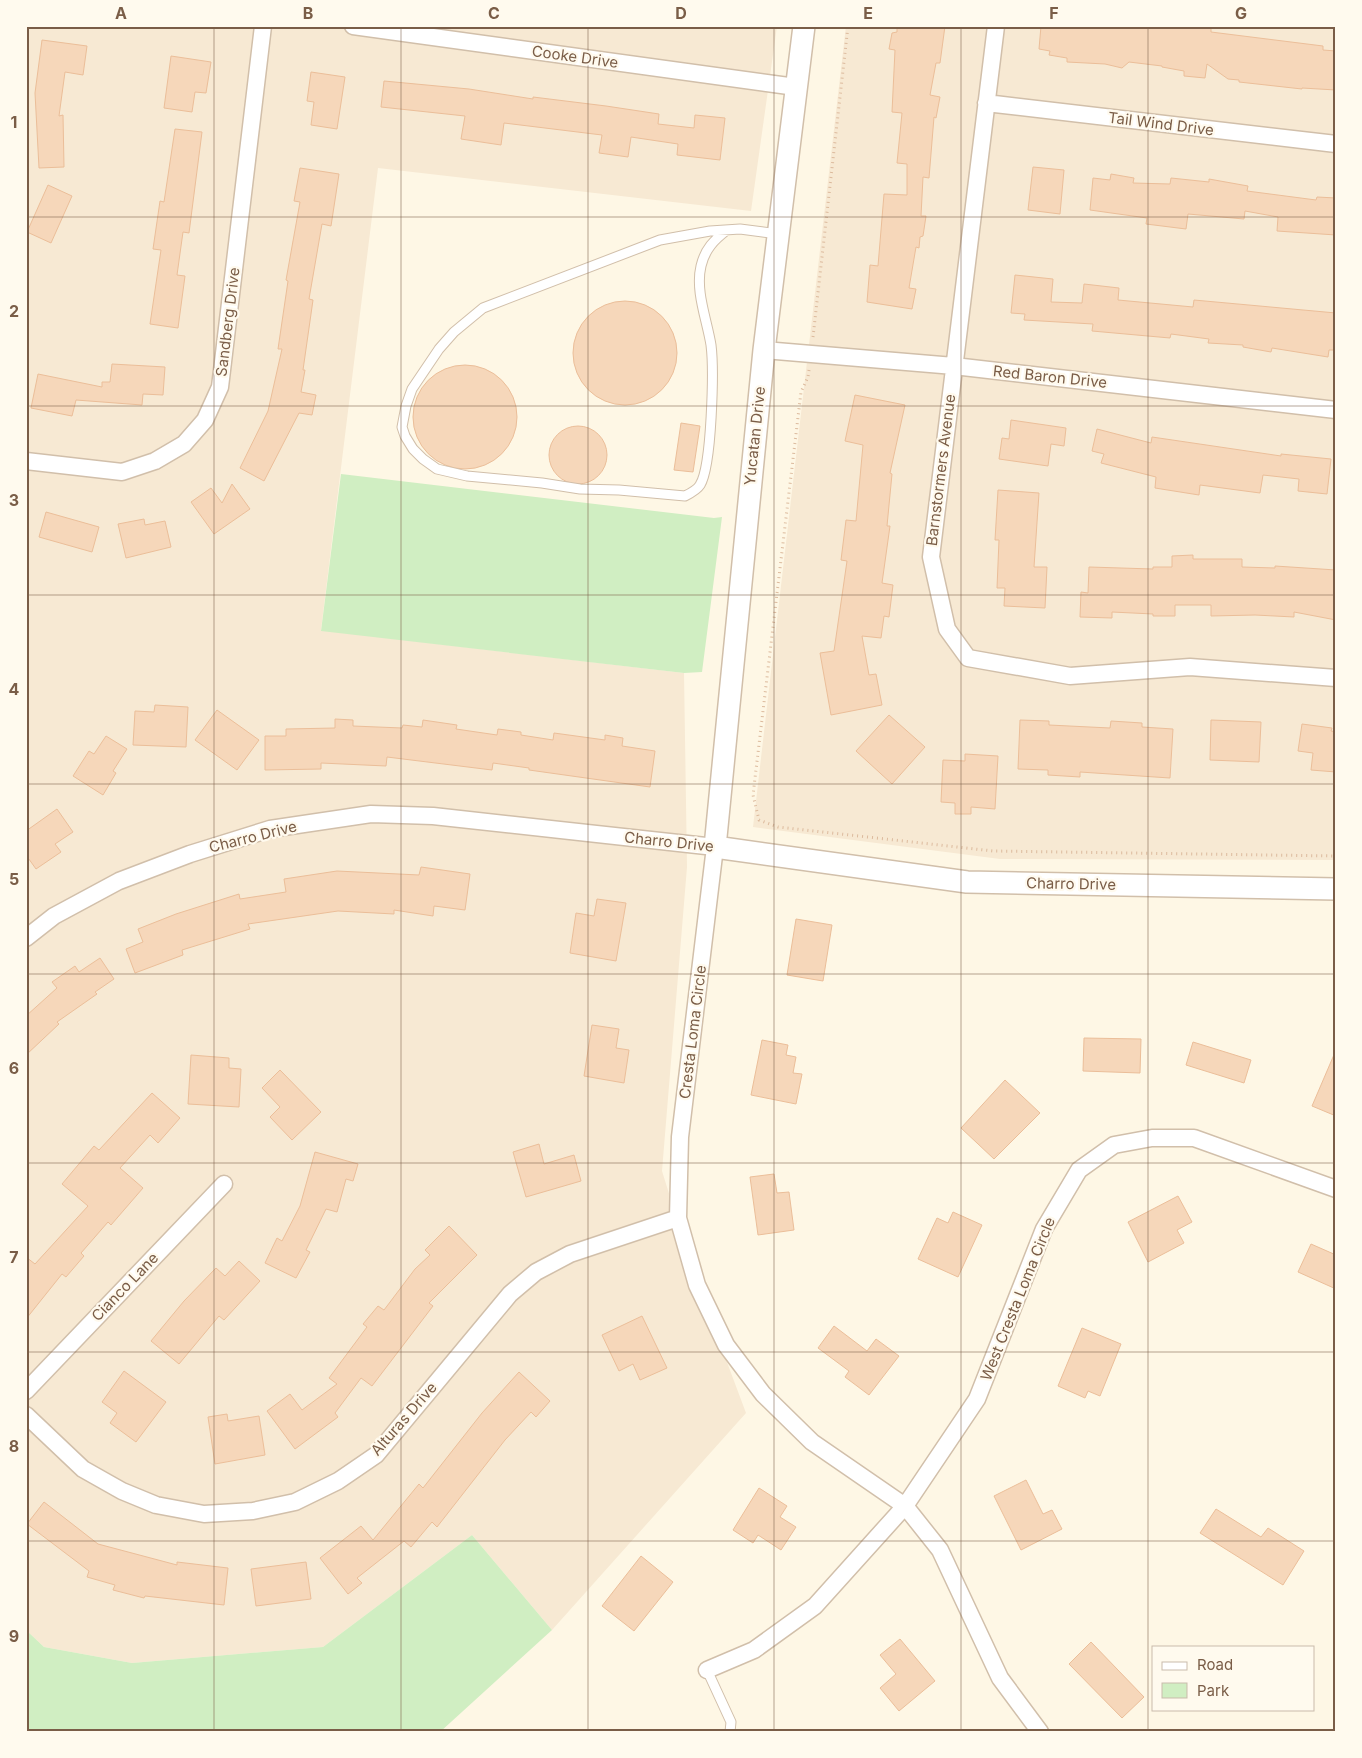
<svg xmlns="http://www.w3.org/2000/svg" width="1362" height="1758" font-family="Inter,sans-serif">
<rect width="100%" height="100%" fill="#fef7e5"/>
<path fill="#f7e9d3" d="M 26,26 L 777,26 L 751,211 L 378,168 L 321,630 L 684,673 L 687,867 L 662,1171 L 694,1274 L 746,1413 L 552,1630 L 472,1535 L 323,1647 L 132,1663 L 44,1647 L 26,1630 Z
M 846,26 L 1336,26 L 1336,860 L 1000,859 L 753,827 Z"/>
<path fill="#d0eec2" d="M 341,474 L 714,518 L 722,517 L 702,672 L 684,673 L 321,631 Z
M 472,1535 L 552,1630 L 440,1732 L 26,1732 L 26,1630 L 44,1647 L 132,1663 L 323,1647 Z"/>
<path fill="#f6d7ba" stroke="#ebbe99" d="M 897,26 L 945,26 L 940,63 L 936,63 L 930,95 L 940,97 L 936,118 L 934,117 L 929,178 L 923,177 L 921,216 L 926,216 L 923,236 L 920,237 L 919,248 L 916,247 L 909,288 L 916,289 L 912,309 L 867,302 L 870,265 L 878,266 L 884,194 L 907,195 L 907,164 L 897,163 L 902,113 L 892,112 L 895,50 L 889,49 L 892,33 L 897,32 Z
M 1041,26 L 1179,26 L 1194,28 L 1194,26 L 1211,26 L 1211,32 L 1323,46 L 1323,50 L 1336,51 L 1336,90 L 1302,88 L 1302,89 L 1239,82 L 1239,80 L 1228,79 L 1207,64 L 1205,78 L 1184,76 L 1184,71 L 1162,67 L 1162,66 L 1129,62 L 1122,68 L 1105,64 L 1067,62 L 1067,58 L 1049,55 L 1050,51 L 1039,49 Z
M 42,40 L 87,46 L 83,75 L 65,72 L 59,116 L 63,115 L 64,167 L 39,168 L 35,93 Z
M 171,56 L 211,62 L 206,93 L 195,92 L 192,112 L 164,108 Z
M 311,72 L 345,77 L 337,129 L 311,125 L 314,102 L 307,101 Z
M 384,81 L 469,89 L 533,99 L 533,97 L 606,106 L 659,114 L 658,124 L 694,128 L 695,115 L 725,118 L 720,160 L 677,155 L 678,144 L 631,137 L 628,157 L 599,153 L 602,135 L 504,123 L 501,145 L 461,139 L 465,116 L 381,107 Z
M 175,129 L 202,132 L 189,233 L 183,232 L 177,275 L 185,276 L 178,328 L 150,324 L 161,250 L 153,249 L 160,201 L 164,202 Z
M 1033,167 L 1064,170 L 1060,214 L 1028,210 Z
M 300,168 L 339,174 L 331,226 L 322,224 L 309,299 L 313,300 L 303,370 L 305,370 L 301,392 L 316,395 L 312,415 L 299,413 L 264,481 L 240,468 L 268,411 L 282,349 L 278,349 L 288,281 L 286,280 L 300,202 L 294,201 Z
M 1111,174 L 1134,178 L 1133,183 L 1170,184 L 1171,178 L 1209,182 L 1209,179 L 1248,186 L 1247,191 L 1316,200 L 1317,197 L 1336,198 L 1336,235 L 1277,231 L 1278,217 L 1245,211 L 1244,219 L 1188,214 L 1186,229 L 1146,224 L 1147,218 L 1090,210 L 1093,178 L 1110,180 Z
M 48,185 L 72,196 L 51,243 L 27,232 Z
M 1015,275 L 1053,279 L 1051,302 L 1082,303 L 1084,284 L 1119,288 L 1118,300 L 1193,307 L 1194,300 L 1336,313 L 1336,350 L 1329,350 L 1328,357 L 1272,348 L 1271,352 L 1243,347 L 1243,345 L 1208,343 L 1209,339 L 1171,334 L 1170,338 L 1092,331 L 1093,324 L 1024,320 L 1025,314 L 1011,313 Z
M573 353a52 52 0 1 1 104 0a52 52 0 1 1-104 0Z
M 112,364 L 165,367 L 163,395 L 143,394 L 142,405 L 76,400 L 72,416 L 31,408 L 38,374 L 102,387 L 102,382 L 110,382 Z
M413 417a52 52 0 1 1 104 0a52 52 0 1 1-104 0Z
M 855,395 L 905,405 L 890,473 L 892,474 L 887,526 L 890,526 L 882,583 L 893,585 L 889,617 L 884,616 L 881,638 L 862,636 L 869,675 L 876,674 L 882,705 L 831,715 L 820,653 L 834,651 L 847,561 L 841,560 L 846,520 L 856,521 L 863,445 L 845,441 Z
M 1011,420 L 1066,428 L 1064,446 L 1051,444 L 1048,466 L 999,459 L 1002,438 L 1009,439 Z
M 681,423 L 700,426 L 693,472 L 674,470 Z
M549 455a29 29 0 1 1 58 0a29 29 0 1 1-58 0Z
M 1097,429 L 1151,443 L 1152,437 L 1281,456 L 1281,454 L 1331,459 L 1327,494 L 1298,491 L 1299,479 L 1263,475 L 1260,493 L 1200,485 L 1199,495 L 1155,488 L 1156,477 L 1101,463 L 1104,454 L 1092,451 Z
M 232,484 L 250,509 L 214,534 L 191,502 L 211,488 L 222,503 Z
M 998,490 L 1039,493 L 1034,567 L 1047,567 L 1045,608 L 1004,606 L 1005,588 L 997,588 L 999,540 L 995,540 Z
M 46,512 L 99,527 L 92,552 L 39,537 Z
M 144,519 L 145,525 L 165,521 L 171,547 L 126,558 L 118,524 Z
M 1193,555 L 1193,559 L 1242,559 L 1242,567 L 1275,568 L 1275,566 L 1336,570 L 1336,620 L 1294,612 L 1294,617 L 1255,615 L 1211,616 L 1211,605 L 1175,605 L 1175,616 L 1153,616 L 1153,614 L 1112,612 L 1112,618 L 1080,617 L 1081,592 L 1088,593 L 1089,567 L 1153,569 L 1153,567 L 1172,567 L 1172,556 Z
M 155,705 L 188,707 L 186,747 L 133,745 L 135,711 L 154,712 Z
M 217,710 L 259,740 L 237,770 L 195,740 Z
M 889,715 L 925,747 L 892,784 L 856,751 Z
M 335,719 L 353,720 L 353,726 L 402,728 L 403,725 L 422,727 L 423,720 L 457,725 L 456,729 L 497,735 L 498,729 L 521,732 L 521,735 L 553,740 L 554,733 L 605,740 L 605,735 L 623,738 L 622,746 L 655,751 L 650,787 L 529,770 L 529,768 L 493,763 L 492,770 L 387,757 L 386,766 L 321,763 L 321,769 L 265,770 L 265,736 L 286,736 L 286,729 L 335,728 Z
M 1020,720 L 1049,721 L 1049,725 L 1110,728 L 1111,721 L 1142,723 L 1142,727 L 1173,729 L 1170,778 L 1080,772 L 1080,777 L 1048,775 L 1048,770 L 1018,769 Z
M 1211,720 L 1261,722 L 1259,762 L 1210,760 Z
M 1302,724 L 1332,728 L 1331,731 L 1336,732 L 1336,772 L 1311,770 L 1313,753 L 1298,751 Z
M 106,736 L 127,749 L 113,771 L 116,773 L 103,795 L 73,776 L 89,751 L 94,754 Z
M 965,754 L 998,756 L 995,809 L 971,807 L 971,814 L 955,814 L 955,803 L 941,802 L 943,760 L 965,761 Z
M 57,809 L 73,832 L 55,844 L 61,852 L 36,869 L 26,855 L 26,831 Z
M 421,867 L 470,874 L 465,910 L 434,906 L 433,916 L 394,910 L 394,914 L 338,911 L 248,924 L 250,929 L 182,950 L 183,955 L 135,973 L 126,949 L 143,942 L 138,929 L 176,914 L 239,894 L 240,899 L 286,892 L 284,879 L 337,871 L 419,875 Z
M 597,899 L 626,903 L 616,961 L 570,953 L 576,913 L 594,916 Z
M 796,919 L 832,925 L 823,981 L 787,975 Z
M 100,958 L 114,979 L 95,992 L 97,994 L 57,1022 L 59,1024 L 26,1055 L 26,1016 L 57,988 L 52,982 L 75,966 L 79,972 Z
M 592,1025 L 619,1029 L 616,1048 L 629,1050 L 624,1083 L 584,1076 Z
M 1084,1038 L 1141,1039 L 1140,1073 L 1083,1071 Z
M 762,1040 L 788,1045 L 786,1055 L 796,1057 L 793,1073 L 802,1074 L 796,1104 L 751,1095 Z
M 1193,1042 L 1251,1060 L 1244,1083 L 1186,1065 Z
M 1336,1050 L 1336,1116 L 1312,1106 Z
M 191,1055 L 229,1058 L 229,1068 L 241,1069 L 239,1107 L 188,1104 Z
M 280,1070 L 321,1112 L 292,1140 L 270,1117 L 280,1107 L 262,1088 Z
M 1005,1080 L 1040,1113 L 994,1159 L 961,1128 Z
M 152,1093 L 180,1118 L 158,1143 L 150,1135 L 120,1168 L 143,1188 L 111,1225 L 108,1222 L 81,1253 L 84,1256 L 66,1277 L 62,1274 L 26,1319 L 26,1257 L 35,1264 L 88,1206 L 62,1184 L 94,1146 L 99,1150 Z
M 539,1144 L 544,1164 L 574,1155 L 581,1181 L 526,1197 L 513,1152 Z
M 315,1152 L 358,1164 L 353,1181 L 346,1179 L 337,1212 L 326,1209 L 306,1250 L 310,1252 L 296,1278 L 265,1263 L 277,1238 L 282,1241 L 300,1206 Z
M 774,1174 L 777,1193 L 789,1192 L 794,1230 L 758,1235 L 750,1177 Z
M 1178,1196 L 1192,1222 L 1177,1230 L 1184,1243 L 1148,1262 L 1128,1222 Z
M 953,1212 L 982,1225 L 958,1277 L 918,1259 L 937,1218 L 948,1223 Z
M 449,1226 L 477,1255 L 429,1303 L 433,1306 L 372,1386 L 361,1378 L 335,1413 L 338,1417 L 295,1449 L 267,1411 L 290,1394 L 302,1410 L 337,1384 L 329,1378 L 367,1327 L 363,1324 L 378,1306 L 384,1310 L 415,1269 L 430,1255 L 425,1250 Z
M 1311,1244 L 1336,1255 L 1336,1289 L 1298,1272 Z
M 239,1261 L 260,1281 L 224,1320 L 219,1316 L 179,1364 L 151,1341 L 184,1301 L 216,1268 L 225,1276 Z
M 642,1316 L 667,1368 L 640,1380 L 633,1364 L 619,1371 L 602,1335 Z
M 834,1326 L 867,1351 L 876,1339 L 899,1356 L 869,1395 L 845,1377 L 849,1371 L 818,1348 Z
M 1082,1328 L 1121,1344 L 1100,1396 L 1088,1391 L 1085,1398 L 1058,1386 Z
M 124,1371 L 166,1402 L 136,1442 L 110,1423 L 117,1413 L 102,1402 Z
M 519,1372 L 550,1401 L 536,1417 L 531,1412 L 505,1440 L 437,1527 L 432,1522 L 411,1547 L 404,1541 L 357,1578 L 362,1583 L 348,1594 L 320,1558 L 361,1526 L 373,1540 L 419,1484 L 423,1488 L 482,1413 Z
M 227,1414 L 228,1421 L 259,1416 L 265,1455 L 215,1464 L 208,1417 Z
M 1026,1480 L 1043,1514 L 1052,1510 L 1062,1529 L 1021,1550 L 994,1496 Z
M 759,1488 L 787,1506 L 780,1517 L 796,1527 L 781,1550 L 758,1535 L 753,1543 L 733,1530 Z
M 44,1502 L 98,1544 L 177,1565 L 177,1562 L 228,1568 L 224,1605 L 145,1596 L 144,1598 L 113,1590 L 115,1585 L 87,1577 L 89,1571 L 27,1524 Z
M 1216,1509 L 1261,1537 L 1268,1528 L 1304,1551 L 1283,1585 L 1200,1533 Z
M 641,1556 L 673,1582 L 634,1631 L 602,1606 Z
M 306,1562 L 311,1599 L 256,1606 L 251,1569 Z
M 900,1639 L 935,1681 L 899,1711 L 880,1688 L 896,1674 L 880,1655 Z
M 1091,1642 L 1144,1697 L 1122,1718 L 1069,1664 Z"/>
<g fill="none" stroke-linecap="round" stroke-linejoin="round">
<g stroke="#d1bfaa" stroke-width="11">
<path id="service" d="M 727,230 C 714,240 705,249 701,266 C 695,291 707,320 711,345 C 714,369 712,466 700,485 C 697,490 691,493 685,496 L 619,490 L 580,489 L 542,483 L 467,476 L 437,469 L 423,459 L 413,449 L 405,436 L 402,427 L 406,406 L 412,389 L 439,349 L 454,332 L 483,308 L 660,240 L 710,231 L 740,229 L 778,234
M 707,1670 L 731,1722 L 730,1732"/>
</g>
<g stroke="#d1bfaa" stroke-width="19">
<path id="minor" d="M 353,26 L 796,87
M 996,26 L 931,557 L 947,629 L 968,658 L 1070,676 L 1190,667 L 1336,678
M 986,103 L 1336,144
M 764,350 L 954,366 L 1336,410
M 26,461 L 122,472 L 155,461 L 184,444 L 205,420 L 220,387 L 263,26
M 26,938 L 54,916 L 119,881 L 190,854 L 270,829 L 371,814 L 433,816 L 715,847 L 680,1137 L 678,1218 L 697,1285 L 726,1345 L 763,1394 L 812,1442 L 905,1506 L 940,1550 L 1000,1678 L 1040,1732
M 26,1391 L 224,1184
M 26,1415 L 83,1469 L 122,1491 L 156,1505 L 204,1514 L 253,1511 L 295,1502 L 338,1481 L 376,1455 L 510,1294 L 536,1272 L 570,1254 L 678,1218
M 707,1670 L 754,1650 L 815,1606 L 905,1506 L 977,1399 L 1044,1229 L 1079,1170 L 1114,1145 L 1152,1138 L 1194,1138 L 1336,1189"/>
</g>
<g stroke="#d1bfaa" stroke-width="24">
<path id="tertiary" d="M 804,26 L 764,350 L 715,847 L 967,882 L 1336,889"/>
</g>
<path stroke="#dcba9d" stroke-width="3" stroke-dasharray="1 4" stroke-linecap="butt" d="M 813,337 L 848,26
M 809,370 L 808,377 L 801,392 L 753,795 L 759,820 L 778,827 L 993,851 L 1336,856"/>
<use href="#service" stroke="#fff" stroke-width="9"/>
<use href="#minor" stroke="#fff" stroke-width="16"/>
<use href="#tertiary" stroke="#fff" stroke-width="21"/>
</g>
<path fill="none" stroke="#7a5d47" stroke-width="1" stroke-opacity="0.55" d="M 214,26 L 214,1732M 401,26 L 401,1732M 588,26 L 588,1732M 774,26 L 774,1732M 961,26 L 961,1732M 1148,26 L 1148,1732M 26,217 L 1336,217M 26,406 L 1336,406M 26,595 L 1336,595M 26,784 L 1336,784M 26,974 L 1336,974M 26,1163 L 1336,1163M 26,1352 L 1336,1352M 26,1541 L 1336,1541"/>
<g text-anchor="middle" stroke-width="4.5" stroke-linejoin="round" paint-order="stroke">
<g font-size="15" fill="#7a5d47" stroke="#fffaee">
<text transform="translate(575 57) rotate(8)" y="5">Cooke Drive</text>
<text transform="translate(1161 124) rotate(7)" y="5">Tail Wind Drive</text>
<text transform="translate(228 322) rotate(-83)" y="5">Sandberg Drive</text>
<text transform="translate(1050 377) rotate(6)" y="5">Red Baron Drive</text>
<text transform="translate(755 436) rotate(-84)" y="5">Yucatan Drive</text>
<text transform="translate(941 470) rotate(-83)" y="5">Barnstormers Avenue</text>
<text transform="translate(253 837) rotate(-14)" y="5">Charro Drive</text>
<text transform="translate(669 842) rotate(6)" y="5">Charro Drive</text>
<text transform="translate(1071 884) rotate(1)" y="5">Charro Drive</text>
<text transform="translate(693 1032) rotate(-83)" y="5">Cresta Loma Circle</text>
<text transform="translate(125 1287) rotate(-46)" y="5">Cianco Lane</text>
<text transform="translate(1018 1299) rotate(-68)" y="5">West Cresta Loma Circle</text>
<text transform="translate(404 1419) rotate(-49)" y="5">Alturas Drive</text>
</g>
</g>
<rect width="1362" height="1758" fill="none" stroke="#fffaee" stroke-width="55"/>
<rect x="1152" y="1646" width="162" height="65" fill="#fffaee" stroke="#cabbab"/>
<rect x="1162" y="1662" width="25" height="8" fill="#ffffff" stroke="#cabbab"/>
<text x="1197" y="1670" font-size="15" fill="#7a5d47">Road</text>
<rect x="1162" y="1683" width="25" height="15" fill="#d0eec2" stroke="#cabbab"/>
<text x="1197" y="1696" font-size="15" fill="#7a5d47">Park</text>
<rect x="28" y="28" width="1306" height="1702" fill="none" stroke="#7a5d47" stroke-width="2"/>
<g font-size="16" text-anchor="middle" font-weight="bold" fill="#7a5d47">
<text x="121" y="19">A</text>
<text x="308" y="19">B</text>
<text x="494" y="19">C</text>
<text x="681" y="19">D</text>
<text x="868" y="19">E</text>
<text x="1054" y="19">F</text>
<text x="1241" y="19">G</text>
<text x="14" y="128">1</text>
<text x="14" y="317">2</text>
<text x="14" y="506">3</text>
<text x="14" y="695">4</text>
<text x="14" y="885">5</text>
<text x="14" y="1074">6</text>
<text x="14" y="1263">7</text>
<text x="14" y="1452">8</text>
<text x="14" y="1642">9</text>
</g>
</svg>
